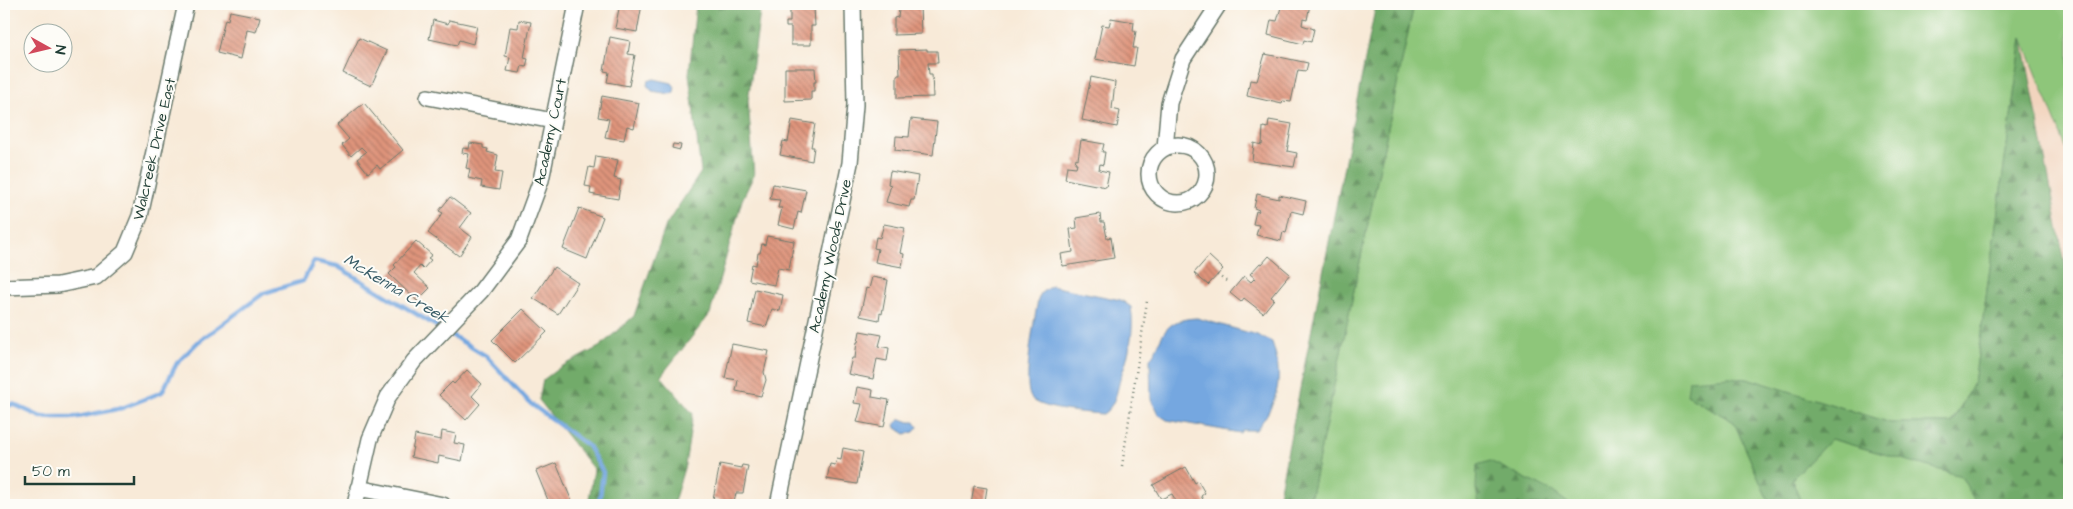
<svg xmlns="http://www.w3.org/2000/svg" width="2073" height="509" font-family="'Architects Daughter',sans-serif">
<defs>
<pattern id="forest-firs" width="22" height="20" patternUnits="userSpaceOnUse" patternTransform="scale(1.25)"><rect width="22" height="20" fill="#72ab6a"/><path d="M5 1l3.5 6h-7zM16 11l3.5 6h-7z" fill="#5d8c58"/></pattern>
<pattern id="building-back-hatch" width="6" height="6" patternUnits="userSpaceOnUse" patternTransform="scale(1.25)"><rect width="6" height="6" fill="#df947b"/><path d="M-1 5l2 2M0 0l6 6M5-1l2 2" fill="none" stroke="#b47a66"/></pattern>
</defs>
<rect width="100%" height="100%" fill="#fdfcf7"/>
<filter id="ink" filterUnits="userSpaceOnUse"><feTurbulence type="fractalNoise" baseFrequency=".02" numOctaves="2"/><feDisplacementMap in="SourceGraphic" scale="10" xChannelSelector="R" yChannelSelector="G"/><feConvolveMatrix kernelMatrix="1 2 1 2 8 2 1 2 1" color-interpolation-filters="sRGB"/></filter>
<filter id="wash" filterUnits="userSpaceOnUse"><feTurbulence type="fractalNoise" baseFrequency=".0096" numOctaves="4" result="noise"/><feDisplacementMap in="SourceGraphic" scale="20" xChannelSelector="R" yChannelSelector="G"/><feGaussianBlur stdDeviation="1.12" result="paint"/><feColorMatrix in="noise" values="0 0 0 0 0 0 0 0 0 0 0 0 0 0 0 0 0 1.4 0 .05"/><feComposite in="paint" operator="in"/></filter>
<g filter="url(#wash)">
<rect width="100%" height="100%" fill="#f8ead8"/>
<path fill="#f2d4be" d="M 2069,4 L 2069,463 L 2022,37 Z"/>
<path fill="#8ec67a" stroke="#568257" d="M 1414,4 L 2069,4 L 2069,155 L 2022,38 L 1974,383 L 1951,423 L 1891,423 L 1753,380 L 1729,377 L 1687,395 L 1734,422 L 1770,505 L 1309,505 Z
M 1831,439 L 1962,476 L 1977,505 L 1802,505 L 1792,479 Z"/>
<path fill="url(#forest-firs)" stroke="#48744f" d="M 696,4 L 761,4 L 748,101 L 754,175 L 742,200 L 710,314 L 661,376 L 693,414 L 685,465 L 673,505 L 588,505 L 594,470 L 539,400 L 543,380 L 559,368 L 599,347 L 634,316 L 666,225 L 701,172 L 689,74 Z
M 1376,4 L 1414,4 L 1309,505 L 1277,505 Z
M 2022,37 L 2069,285 L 2069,505 L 1977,505 L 1961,476 L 1831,439 L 1792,479 L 1802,505 L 1770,505 L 1734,422 L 1687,395 L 1689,380 L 1729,377 L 1753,380 L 1891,423 L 1952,423 L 1974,383 Z
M 1490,461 L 1553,492 L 1571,505 L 1479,505 L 1476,489 L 1477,465 Z"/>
<path fill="#75a7e0" stroke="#4a728a" d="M 654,79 L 672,83 L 675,87 L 674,92 L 670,94 L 652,91 L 647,85 L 648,81 Z
M 1051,286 L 1121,300 L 1131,307 C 1135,330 1129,355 1121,376 C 1117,389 1116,406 1103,414 C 1087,413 1043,410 1032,399 C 1021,388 1035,317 1038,300 L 1041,293 Z
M 1197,318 L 1257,335 L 1272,342 C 1284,378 1279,401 1256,430 L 1242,430 L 1240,433 L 1167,420 L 1158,414 L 1151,399 L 1150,358 C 1155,354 1155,350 1158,345 C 1166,324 1176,319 1197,318 Z
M 901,419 L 909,422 L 915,422 L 918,427 L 914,432 L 905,434 L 896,428 L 895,424 Z"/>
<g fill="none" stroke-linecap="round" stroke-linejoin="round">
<path stroke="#75a7e0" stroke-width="4.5" d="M 4,407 L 13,404 L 41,417 L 78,417 L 122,408 L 162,392 L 177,363 L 198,342 L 264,293 L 303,281 L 314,261 L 337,266 L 486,356 L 531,404 L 588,446 L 603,472 L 599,505"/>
</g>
<g id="blocks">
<path fill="url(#building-back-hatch)" d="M 620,4 L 642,4 L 637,32 L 615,28 Z
M 900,4 L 920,4 L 921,34 L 894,35 L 894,18 L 898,17 Z
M 1282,4 L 1310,4 L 1307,20 L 1303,19 L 1302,25 L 1314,29 L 1311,42 L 1304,40 L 1303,44 L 1268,35 L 1271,20 L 1277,21 Z
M 790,7 L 814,7 L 815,26 L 811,26 L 811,45 L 791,45 L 791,27 L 786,27 L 786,22 L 790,22 Z
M 230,11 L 260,17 L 256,32 L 247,30 L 241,59 L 217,53 L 225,19 L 228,20 Z
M 1111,18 L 1134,22 L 1133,31 L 1136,31 L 1133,48 L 1137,48 L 1134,66 L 1095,59 L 1102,25 L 1109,26 Z
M 433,20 L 448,24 L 449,20 L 477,26 L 473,44 L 459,40 L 457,45 L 429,39 Z
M 519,20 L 531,22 L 524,58 L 528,59 L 526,67 L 522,66 L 520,73 L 507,71 L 510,57 L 505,56 L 510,27 L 518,28 Z
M 610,37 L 630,41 L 628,54 L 635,55 L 629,86 L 607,82 L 609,72 L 604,71 Z
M 359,38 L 387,51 L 371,86 L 343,73 Z
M 927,49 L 927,51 L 937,51 L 938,63 L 928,63 L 929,74 L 932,74 L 933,97 L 897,98 L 897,75 L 900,75 L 899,50 Z
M 1265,54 L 1308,63 L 1306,71 L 1298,70 L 1291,102 L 1283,101 L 1282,104 L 1247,96 L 1250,80 L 1257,81 Z
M 785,68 L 815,68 L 816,82 L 814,82 L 814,91 L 811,91 L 811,100 L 785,101 Z
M 1091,77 L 1115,82 L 1112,109 L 1120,111 L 1117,127 L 1082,120 Z
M 602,96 L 639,103 L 634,128 L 627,126 L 624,140 L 605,137 L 609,119 L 598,117 Z
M 364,103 L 403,150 L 380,169 L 377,165 L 368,173 L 357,159 L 366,152 L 361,147 L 351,156 L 342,145 L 349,139 L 337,125 Z
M 911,119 L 937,122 L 933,155 L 895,150 L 896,136 L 909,137 Z
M 792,120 L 815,124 L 811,147 L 814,147 L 812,161 L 780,155 L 783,141 L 788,142 Z
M 1269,120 L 1292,124 L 1287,151 L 1297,153 L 1294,167 L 1252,161 L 1254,143 L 1262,145 L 1263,127 L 1268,128 Z
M 1081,140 L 1104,144 L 1102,152 L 1105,152 L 1103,165 L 1100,164 L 1099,170 L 1109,172 L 1106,187 L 1065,179 L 1067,166 L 1076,167 L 1077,163 L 1075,163 L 1076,158 L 1078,159 Z
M 470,143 L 483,145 L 483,148 L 488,149 L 487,152 L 498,155 L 495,172 L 502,173 L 499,190 L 481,187 L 482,181 L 468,178 L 470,169 L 466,168 L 469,154 L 462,153 L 463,148 L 469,149 Z
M 673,144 L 681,145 L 680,150 L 672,148 Z
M 596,156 L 618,160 L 614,178 L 621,180 L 618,199 L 590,194 L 591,187 L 585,186 L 589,167 L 594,168 Z
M 890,171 L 918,176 L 914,200 L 911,200 L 909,207 L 886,202 L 891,185 L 888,184 Z
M 773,184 L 806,190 L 801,213 L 798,212 L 794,229 L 778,225 L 782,208 L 778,208 L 780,200 L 770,199 Z
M 1257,194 L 1279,199 L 1279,195 L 1306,201 L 1303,214 L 1291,211 L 1286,233 L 1283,232 L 1281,241 L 1256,235 L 1259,225 L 1253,224 L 1256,211 L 1258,212 L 1259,210 L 1254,208 Z
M 450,197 L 471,213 L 460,228 L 472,237 L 459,256 L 428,233 L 443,213 L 439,211 Z
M 579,208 L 603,217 L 587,259 L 563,249 Z
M 1100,214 L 1101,222 L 1104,222 L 1107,238 L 1111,237 L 1114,258 L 1063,266 L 1061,254 L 1073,252 L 1070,229 L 1077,228 L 1076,218 Z
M 884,224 L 905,228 L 900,253 L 904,254 L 902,267 L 875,262 L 878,249 L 874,248 L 876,237 L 880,238 Z
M 767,236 L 794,241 L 789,270 L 778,268 L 774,285 L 749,280 L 752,264 L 756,265 L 758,253 L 760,253 L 762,244 L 765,245 Z
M 416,241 L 432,255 L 428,258 L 431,260 L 423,269 L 420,266 L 414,273 L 430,288 L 417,301 L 389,274 L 396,267 L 394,265 Z
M 1209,256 L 1223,269 L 1208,285 L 1194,273 Z
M 1269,256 L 1290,274 L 1271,297 L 1274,299 L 1263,313 L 1244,298 L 1241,302 L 1230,293 L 1244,276 L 1251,282 L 1255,278 L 1250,274 L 1260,263 L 1262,264 Z
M 554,267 L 578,283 L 558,314 L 533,298 Z
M 872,277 L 888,280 L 882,314 L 880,313 L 879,320 L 860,316 L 866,288 L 869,289 Z
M 755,289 L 783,295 L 780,311 L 772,309 L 766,327 L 748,323 Z
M 523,309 L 547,332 L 515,363 L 492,340 Z
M 860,331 L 882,335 L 879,346 L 889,348 L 887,361 L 877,359 L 873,379 L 848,374 L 852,358 L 855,358 L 857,342 L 858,342 Z
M 732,344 L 769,351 L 764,372 L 766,380 L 761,396 L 736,391 L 738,380 L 725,378 Z
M 467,370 L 482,384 L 472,396 L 480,404 L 466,420 L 439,395 L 452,382 L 454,384 Z
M 857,387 L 873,390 L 872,397 L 889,400 L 884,427 L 857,422 L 862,404 L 854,403 Z
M 442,431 L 456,434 L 454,443 L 465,445 L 462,461 L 439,456 L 438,463 L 411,457 L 415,435 L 441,440 Z
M 843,448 L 863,452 L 857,484 L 827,479 L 830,464 L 835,465 L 837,459 L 841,460 Z
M 556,463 L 573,504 L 570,505 L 550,505 L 536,471 Z
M 720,464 L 741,468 L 742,465 L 748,466 L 743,493 L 736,493 L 734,503 L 713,499 Z
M 1186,467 L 1195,483 L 1198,481 L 1205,493 L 1201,496 L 1205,503 L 1201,505 L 1176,505 L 1174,502 L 1176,501 L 1172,494 L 1161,499 L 1153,485 Z
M 974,486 L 987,488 L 985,501 L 1005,501 L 1004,505 L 971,505 Z"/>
</g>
</g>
<g filter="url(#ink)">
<use href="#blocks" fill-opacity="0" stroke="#6b7a6d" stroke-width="1"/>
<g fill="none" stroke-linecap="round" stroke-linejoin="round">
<g stroke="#6b7a6d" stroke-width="18">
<path id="minor" d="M 428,97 L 553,121
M1149 174a29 29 0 1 1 58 0a29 29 0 1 1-58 0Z
M 1165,148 L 1169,103 L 1183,59 L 1219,4
M 4,287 L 58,285 L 96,277 L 125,252 L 140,216 L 186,4
M 358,488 L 443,505
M 355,505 L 370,439 L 388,397 L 414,361 L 481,291 L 519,240 L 541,180 L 577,4
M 778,505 L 850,163 L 855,105 L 853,4"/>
</g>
<path stroke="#6b7a6d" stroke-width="2.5" stroke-dasharray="1 4" stroke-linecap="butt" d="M 1217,275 L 1226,281
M 1122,466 L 1147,301"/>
<use href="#minor" stroke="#fff" stroke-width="15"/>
</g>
</g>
<g text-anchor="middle" stroke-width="4" stroke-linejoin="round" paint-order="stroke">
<g font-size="15" fill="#1f3d34" stroke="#fdfcf7">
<text transform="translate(550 132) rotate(-78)" y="5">Academy Court</text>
<text transform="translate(154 149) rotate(-77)" y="5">Walcreek Drive East</text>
<text transform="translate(830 256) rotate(-78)" y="5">Academy Woods Drive</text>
</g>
<g font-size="16" font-style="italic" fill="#395d68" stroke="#fdfcf7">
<text transform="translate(397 288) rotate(31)" y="6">McKenna Creek</text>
</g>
</g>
<rect width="2073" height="509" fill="none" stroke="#fdfcf7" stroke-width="20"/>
<g transform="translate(48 48) rotate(98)"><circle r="24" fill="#fdfcf7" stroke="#a4b0a9"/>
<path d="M0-4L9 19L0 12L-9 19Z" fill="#d1495b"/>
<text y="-8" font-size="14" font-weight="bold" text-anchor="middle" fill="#1f3d34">N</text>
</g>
<path d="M25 476v8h109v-8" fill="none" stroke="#1f3d34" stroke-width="2.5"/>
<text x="32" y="476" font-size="15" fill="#1f3d34" stroke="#fdfcf7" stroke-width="4" paint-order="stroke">50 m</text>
</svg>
